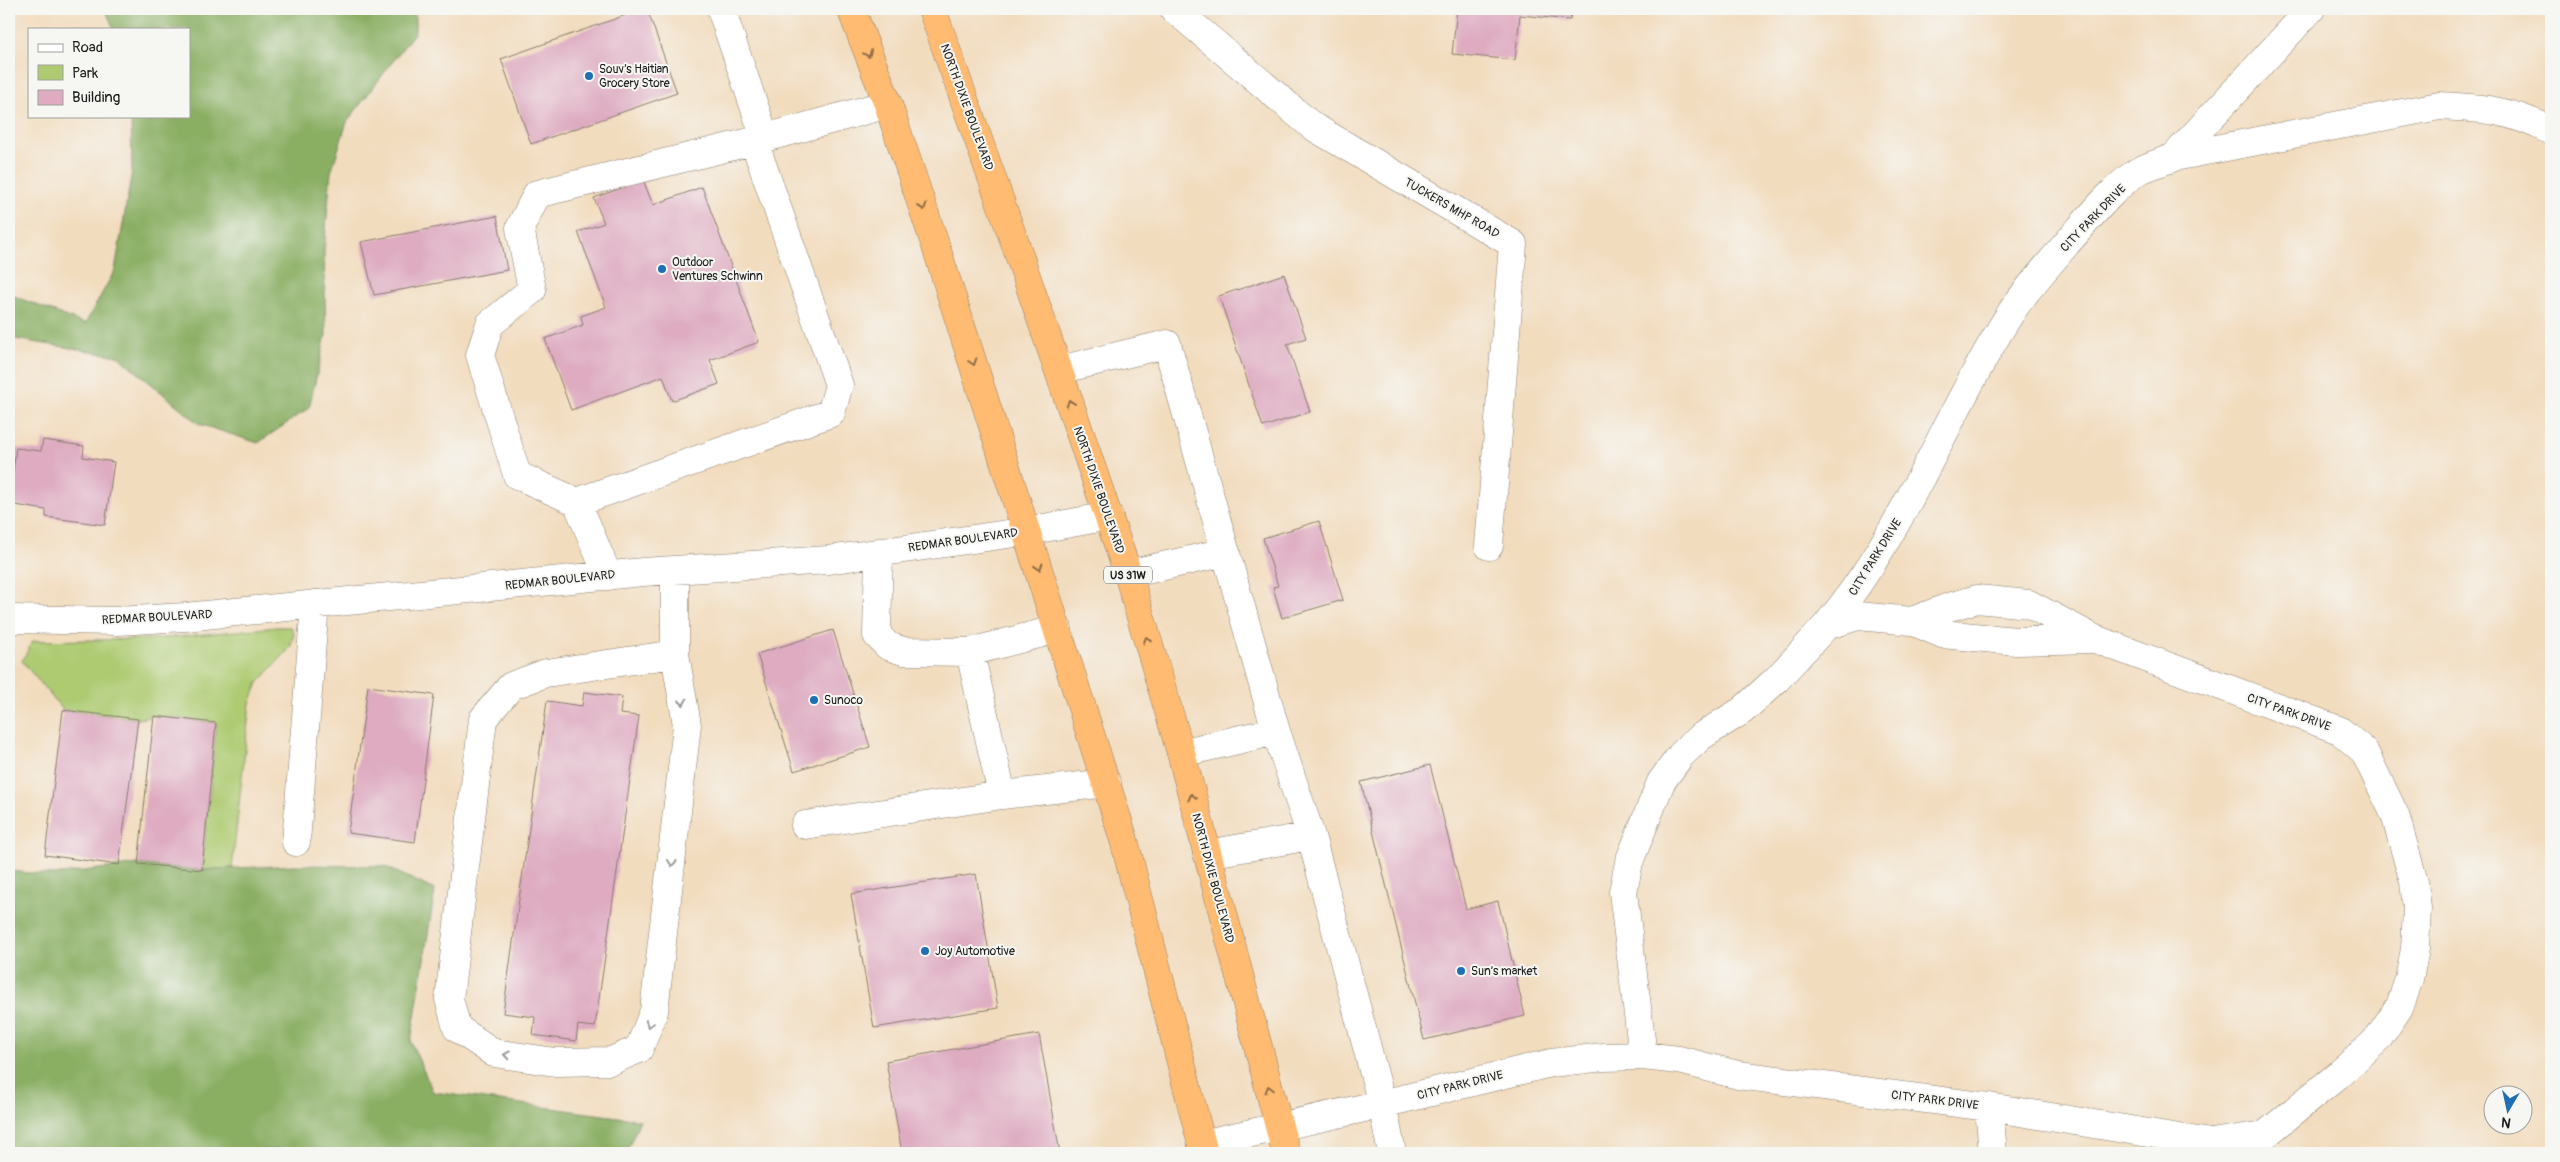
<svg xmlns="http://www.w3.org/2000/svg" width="2560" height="1162" font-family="Pangolin,sans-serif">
<rect width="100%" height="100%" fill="#f6f6f2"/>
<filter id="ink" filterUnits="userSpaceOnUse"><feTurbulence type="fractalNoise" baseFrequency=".02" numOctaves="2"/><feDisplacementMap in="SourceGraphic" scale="10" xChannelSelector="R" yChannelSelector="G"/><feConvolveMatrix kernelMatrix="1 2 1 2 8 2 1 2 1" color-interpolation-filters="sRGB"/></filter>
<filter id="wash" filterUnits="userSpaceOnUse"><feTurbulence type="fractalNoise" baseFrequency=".0096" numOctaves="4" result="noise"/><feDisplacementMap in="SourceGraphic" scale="20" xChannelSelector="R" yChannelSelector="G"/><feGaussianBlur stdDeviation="1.12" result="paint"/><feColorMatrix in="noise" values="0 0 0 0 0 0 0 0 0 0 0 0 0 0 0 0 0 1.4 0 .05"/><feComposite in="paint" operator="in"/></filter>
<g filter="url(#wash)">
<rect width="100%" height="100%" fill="#f2dcbe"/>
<path fill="#aecb72" stroke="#657447" d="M 277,627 L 291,627 L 294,634 L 290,648 L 258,683 L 250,703 L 232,868 L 202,870 L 216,723 L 154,716 L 138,719 L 63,710 L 22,661 L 33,641 L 155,639 Z
M 278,1149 L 370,1153 L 167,1153 Z"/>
<path fill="#8aaf64" stroke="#536640" d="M 105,9 L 415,9 L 415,32 L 347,122 L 331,172 L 324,251 L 326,335 L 309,408 L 258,443 L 199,424 L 118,356 L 9,338 L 9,294 L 85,324 L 115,270 L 132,171 L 131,116 L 189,116 L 189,29 L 114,29 Z
M 138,864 L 202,870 L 294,865 L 384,866 L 435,890 L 411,1042 L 433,1092 L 640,1120 L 626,1153 L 370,1153 L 278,1149 L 190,1153 L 9,1153 L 9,871 L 53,875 Z"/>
<g id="blocks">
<path fill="#deabc1" d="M 643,9 L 647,9 L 677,93 L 531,144 L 501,59 Z
M 1457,9 L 1572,9 L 1570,20 L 1520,15 L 1515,60 L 1452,54 Z
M 643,180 L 653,205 L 702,187 L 759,342 L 710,360 L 719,384 L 672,401 L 663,376 L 571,410 L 545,339 L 583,325 L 581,316 L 606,307 L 578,232 L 604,223 L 594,198 Z
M 497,216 L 507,270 L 374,295 L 361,242 Z
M 1284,274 L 1306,338 L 1287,344 L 1310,412 L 1263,427 L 1219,296 Z
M 43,440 L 84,446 L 83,457 L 114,462 L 105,525 L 46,517 L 46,510 L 9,504 L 16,448 L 41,451 Z
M 1319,521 L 1343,600 L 1282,618 L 1273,587 L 1278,586 L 1263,538 Z
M 833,630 L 870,747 L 794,771 L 757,654 Z
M 368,686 L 434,695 L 415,842 L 348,833 Z
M 584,692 L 622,697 L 620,714 L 639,716 L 595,1027 L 578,1025 L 576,1041 L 533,1035 L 535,1017 L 503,1013 L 547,701 L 582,706 Z
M 63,710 L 138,719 L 119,865 L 45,855 Z
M 154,716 L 216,723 L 202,870 L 138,864 Z
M 1430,765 L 1466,909 L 1498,901 L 1525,1016 L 1424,1040 L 1361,782 Z
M 976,874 L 998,1008 L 874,1028 L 851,894 Z
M 1039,1034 L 1060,1153 L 902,1153 L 886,1061 Z"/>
</g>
</g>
<g filter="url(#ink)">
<use href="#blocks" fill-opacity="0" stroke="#877c6d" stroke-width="1"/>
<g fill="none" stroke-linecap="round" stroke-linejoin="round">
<g stroke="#877c6d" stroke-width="29">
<path id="minor" d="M 721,9 L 765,138
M 1174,9 L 1312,126 L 1513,244 L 1489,546
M 2174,157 L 2311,9
M 1059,370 L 1167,344 L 1276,731 L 1311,836 L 1382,1104 L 1392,1153
M 577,502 L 831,413 L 839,385 L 754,141
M 879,552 L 877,635 L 888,646 L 903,651 L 970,652
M 1128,574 L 1226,552
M 608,576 L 577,502 L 517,475 L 480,355 L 490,324 L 532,290 L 520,228 L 537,194 L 754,141 L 888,104
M 9,619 L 117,621 L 185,617 L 643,572 L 828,560 L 1028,531 L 1109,516
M 1912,621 L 1942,634 L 2016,641 L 2094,639
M 1826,626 C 1905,532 1945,416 2010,314 C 2026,289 2048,266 2067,243 C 2085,223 2116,184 2139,171 C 2150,165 2163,162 2174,157 L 2439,106 C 2483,108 2511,110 2551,131
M 675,654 L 546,673 L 511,686 L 483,719 L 449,999 L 457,1028 L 494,1053 L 555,1062 L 611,1061 L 639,1049 L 654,1011 L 687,725 L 675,654 L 675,570
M 1181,753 L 1276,731
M 1002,795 L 1107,783
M 805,825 L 1002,795 L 970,652 L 1058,629
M 296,842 L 315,604
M 1207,854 L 1311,836
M 1989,1107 L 1993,1153
M 1202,1144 L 1382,1104 L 1551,1063 L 1604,1057 L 1643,1056 L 1679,1060 L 1738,1075 L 1989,1107 L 2210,1143 L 2265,1135 L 2337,1076 L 2378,1039 L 2400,1006 L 2409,979 L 2415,949 L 2417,908 L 2414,882 L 2395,815 L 2364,751 L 2339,730 L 2095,639 L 2029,604 L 1977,599 L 1946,608 L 1912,621 L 1858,616 L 1826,626 L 1777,679 L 1743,710 L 1700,737 L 1681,755 L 1661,782 L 1629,862 L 1623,892 L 1643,1056"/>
</g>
<g stroke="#877c6d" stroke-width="29">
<path id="highway" d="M 851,9 L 888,104 L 936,247 L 1124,840 L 1204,1153
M 932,9 L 1015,243 L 1128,574 L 1181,753 L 1286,1153"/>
</g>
<use href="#minor" stroke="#fff" stroke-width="28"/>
<use href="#highway" stroke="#febb71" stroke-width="28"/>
</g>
<defs><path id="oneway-chevron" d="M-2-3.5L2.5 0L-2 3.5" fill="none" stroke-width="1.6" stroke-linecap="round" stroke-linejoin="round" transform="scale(1.25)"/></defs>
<g stroke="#8d6c46">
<use href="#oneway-chevron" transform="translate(868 54) rotate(69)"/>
<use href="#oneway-chevron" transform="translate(923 207) rotate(71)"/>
<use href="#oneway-chevron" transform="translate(973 362) rotate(72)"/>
<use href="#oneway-chevron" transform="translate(1070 403) rotate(-109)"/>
<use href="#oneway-chevron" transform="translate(1039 567) rotate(73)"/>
<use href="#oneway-chevron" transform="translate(1147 640) rotate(-107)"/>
<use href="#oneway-chevron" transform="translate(1192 797) rotate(-104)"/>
<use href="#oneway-chevron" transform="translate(1269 1089) rotate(-105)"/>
</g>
<g stroke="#999">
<use href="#oneway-chevron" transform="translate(683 702) rotate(81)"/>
<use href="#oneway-chevron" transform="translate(672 863) rotate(97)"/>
<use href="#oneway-chevron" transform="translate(649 1024) rotate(111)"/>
<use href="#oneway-chevron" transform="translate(507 1055) rotate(-172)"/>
</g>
</g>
<g fill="#1f6fb2" stroke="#f6f6f2" stroke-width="2">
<circle cx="589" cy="76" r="5"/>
<circle cx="662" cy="269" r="5"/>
<circle cx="814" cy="700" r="5"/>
<circle cx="925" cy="951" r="5"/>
<circle cx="1461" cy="971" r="5"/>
</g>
<g text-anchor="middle" stroke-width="4" stroke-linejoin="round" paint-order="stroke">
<rect fill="#f6f6f2" stroke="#5d5d5c" stroke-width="1" x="1104" y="566.5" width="48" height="17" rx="4"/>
<g font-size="11" font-weight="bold" fill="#1c1c1c">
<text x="1128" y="579">US 31W</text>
</g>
<g font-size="12" fill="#1c1c1c" stroke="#f6f6f2" text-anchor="start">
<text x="599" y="73">Souv’s Haitian<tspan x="599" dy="14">Grocery Store</tspan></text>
<text x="672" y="266">Outdoor<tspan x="672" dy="14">Ventures Schwinn</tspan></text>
<text x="824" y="704">Sunoco</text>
<text x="935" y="955">Joy Automotive</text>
<text x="1471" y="975">Sun’s market</text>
</g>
<g font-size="12" fill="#1c1c1c" stroke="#f6f6f2">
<text transform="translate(967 107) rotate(70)" y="4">NORTH DIXIE BOULEVARD</text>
<text transform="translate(1452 208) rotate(30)" y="4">TUCKERS MHP ROAD</text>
<text transform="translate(2093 218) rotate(-46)" y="4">CITY PARK DRIVE</text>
<text transform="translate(1099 490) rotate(71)" y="4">NORTH DIXIE BOULEVARD</text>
<text transform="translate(963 540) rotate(-8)" y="4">REDMAR BOULEVARD</text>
<text transform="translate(1875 557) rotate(-58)" y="4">CITY PARK DRIVE</text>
<text transform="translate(560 580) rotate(-6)" y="4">REDMAR BOULEVARD</text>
<text transform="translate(157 617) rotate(-3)" y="4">REDMAR BOULEVARD</text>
<text transform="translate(2289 712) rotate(20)" y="4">CITY PARK DRIVE</text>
<text transform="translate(1213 878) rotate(75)" y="4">NORTH DIXIE BOULEVARD</text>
<text transform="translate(1460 1085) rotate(-14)" y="4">CITY PARK DRIVE</text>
<text transform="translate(1935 1100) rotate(7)" y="4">CITY PARK DRIVE</text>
</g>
</g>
<rect width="2560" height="1162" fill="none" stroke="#f6f6f2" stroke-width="30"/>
<rect x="28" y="28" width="162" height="90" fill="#f6f6f2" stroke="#9f9f9c"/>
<rect x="38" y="44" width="25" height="8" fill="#ffffff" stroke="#9f9f9c"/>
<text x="72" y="52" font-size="15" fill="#1c1c1c">Road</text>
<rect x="38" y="65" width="25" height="15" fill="#aecb72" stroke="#9f9f9c"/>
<text x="72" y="78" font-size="15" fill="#1c1c1c">Park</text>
<rect x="38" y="90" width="25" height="15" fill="#deabc1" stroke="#9f9f9c"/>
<text x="72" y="102" font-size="15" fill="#1c1c1c">Building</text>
<g transform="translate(2508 1110) rotate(189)"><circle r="24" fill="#f6f6f2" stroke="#9f9f9c"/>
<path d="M0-4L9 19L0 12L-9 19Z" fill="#1f6fb2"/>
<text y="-8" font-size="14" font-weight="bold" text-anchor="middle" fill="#1c1c1c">N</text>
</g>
</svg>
